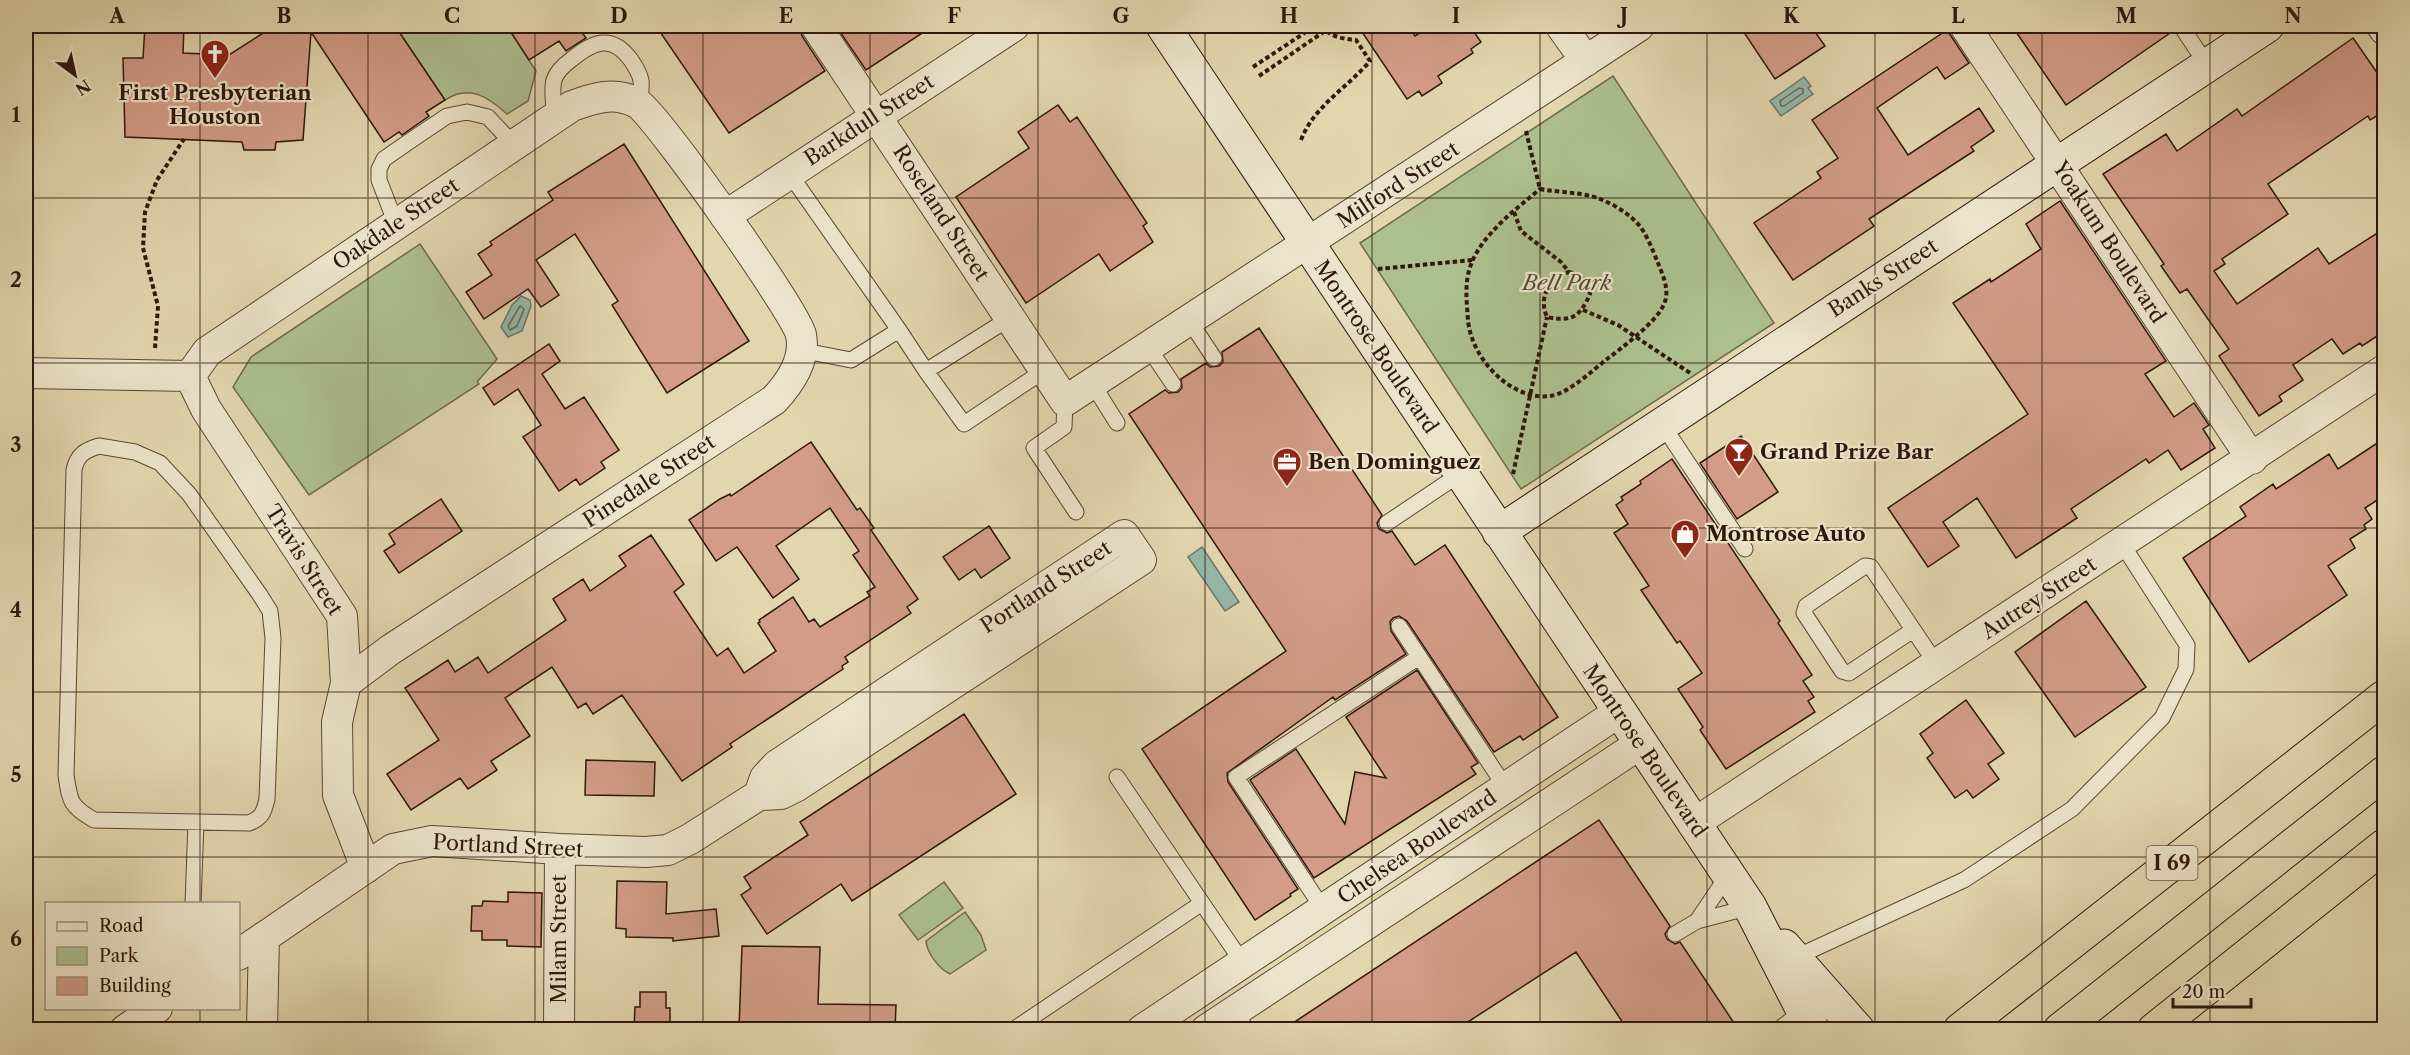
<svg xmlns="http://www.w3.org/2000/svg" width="2410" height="1055" font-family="'Libre Caslon Text',serif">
<rect width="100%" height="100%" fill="#e2d6ae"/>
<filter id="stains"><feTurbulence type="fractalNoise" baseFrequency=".00333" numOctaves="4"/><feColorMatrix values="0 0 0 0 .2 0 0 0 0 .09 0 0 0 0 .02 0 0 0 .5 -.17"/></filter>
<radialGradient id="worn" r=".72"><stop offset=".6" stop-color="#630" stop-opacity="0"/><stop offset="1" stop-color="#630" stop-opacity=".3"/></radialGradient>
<path fill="#adbf8f" stroke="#6e6b4e" stroke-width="1.5" d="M 405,26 L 507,26 L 536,71 L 528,101 L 507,114 C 488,97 470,84 445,100 L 398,30 Z
M 1613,76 L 1774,323 L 1521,489 L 1360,243 Z
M 420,244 L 497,359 L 477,382 L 479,384 L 309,495 L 233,387 L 251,357 Z
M 944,882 L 963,908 L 918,940 L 899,915 Z
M 965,912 L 981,935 L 986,950 L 950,974 C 939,969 927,953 926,941 Z"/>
<path fill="#95b9a9" stroke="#6c786b" stroke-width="1.5" d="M 1804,77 L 1811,86 L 1808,88 L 1813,94 L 1781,116 L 1770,101 Z
M 521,296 L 530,300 L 531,306 L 522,331 L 508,337 L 501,327 L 512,305 Z
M 1202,547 L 1239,602 L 1225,611 L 1188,557 Z"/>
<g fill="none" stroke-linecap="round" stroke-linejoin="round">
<path stroke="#62685b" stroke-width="1.5" d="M 1799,88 L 1803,89 L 1803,93 L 1784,106 L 1781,106 L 1780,101 Z
M 520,306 L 524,309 L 517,326 L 510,330 L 508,326 Z"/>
</g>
<path fill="#d29c88" stroke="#2e170d" stroke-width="1.5" d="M 145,26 L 184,26 L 183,53 L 229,55 L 274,26 L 395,26 L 445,100 L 426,112 L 429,116 L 402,135 L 399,132 L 384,142 L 311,32 L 303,140 L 276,142 L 275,150 L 244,150 L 242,142 L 125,137 L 123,58 L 143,58 Z
M 507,26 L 583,26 L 579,28 L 586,38 L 566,51 L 559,41 L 529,60 Z
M 656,26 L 799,26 L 802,36 L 825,71 L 729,133 Z
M 836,26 L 933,26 L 866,70 Z
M 1358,26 L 1408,26 L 1415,36 L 1431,26 L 1470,26 L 1481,42 L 1471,49 L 1473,53 L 1438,76 L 1442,83 L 1422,96 L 1419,91 L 1407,99 Z
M 1758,26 L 1811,26 L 1825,46 L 1775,79 L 1745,34 Z
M 2012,26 L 2171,26 L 2173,31 L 2066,105 Z
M 1947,30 L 1969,63 L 1945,79 L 1937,67 L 1877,108 L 1908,155 L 1979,108 L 1994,131 L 1971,147 L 1974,151 L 1869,219 L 1874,226 L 1793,280 L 1754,223 L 1821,178 L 1817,172 L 1838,158 L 1812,120 Z
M 2353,38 L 2385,84 L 2385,111 L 2370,120 L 2368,116 L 2268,184 L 2288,214 L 2222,259 L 2225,264 L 2214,271 L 2237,304 L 2318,248 L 2329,264 L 2385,228 L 2385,331 L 2362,346 L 2360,343 L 2343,354 L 2332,339 L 2293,365 L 2303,380 L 2279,396 L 2282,401 L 2259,416 L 2219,356 L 2229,349 L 2187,289 L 2180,293 L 2161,266 L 2164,264 L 2103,174 L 2166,134 L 2177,151 L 2237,109 L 2242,116 Z
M 1058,105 L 1070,122 L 1077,117 L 1147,223 L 1143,226 L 1153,242 L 1110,271 L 1099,254 L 1026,303 L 956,197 L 1029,148 L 1018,132 Z
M 624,144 L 749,341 L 667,393 L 612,305 L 618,301 L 575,234 L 536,260 L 559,295 L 541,307 L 528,289 L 484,319 L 466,292 L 492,275 L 478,254 L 492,245 L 490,242 L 553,200 L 548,192 Z
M 2060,201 L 2166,361 L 2145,374 L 2174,417 L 2194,403 L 2209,425 L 2203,429 L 2215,448 L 2181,470 L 2168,450 L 2149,463 L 2146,459 L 2071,509 L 2077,518 L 2016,558 L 1977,498 L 1943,522 L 1959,546 L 1928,567 L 1888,508 L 2028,414 L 1953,303 L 1990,279 L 1991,282 L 2041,249 L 2026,224 Z
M 1259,328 L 1382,515 L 1377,523 L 1379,529 L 1387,533 L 1392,531 L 1415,565 L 1445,545 L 1558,717 L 1523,740 L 1520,736 L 1494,752 L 1407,621 L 1399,616 L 1393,618 L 1390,622 L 1391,631 L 1406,654 L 1335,700 L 1333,697 L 1227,773 L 1228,782 L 1298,889 L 1290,894 L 1291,896 L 1255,920 L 1142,749 L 1286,651 L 1129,414 L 1165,390 L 1169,393 L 1178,392 L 1182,388 L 1181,379 L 1206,363 L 1210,367 L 1219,366 L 1223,362 L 1222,352 Z
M 549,344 L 560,361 L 542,374 L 565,409 L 584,397 L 619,450 L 601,462 L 605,468 L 580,485 L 576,479 L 559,491 L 523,437 L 541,425 L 518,389 L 494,405 L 483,388 Z
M 1741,436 L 1778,492 L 1737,519 L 1700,463 Z
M 2385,438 L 2385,495 L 2365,508 L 2372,519 L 2364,525 L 2366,529 L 2350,539 L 2355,548 L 2328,566 L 2347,595 L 2249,662 L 2183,558 L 2246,516 L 2240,507 L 2273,484 L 2276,489 L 2329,454 L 2338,469 Z
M 811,442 L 857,510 L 860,508 L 874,528 L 871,530 L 918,599 L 907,607 L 911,613 L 845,657 L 848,662 L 842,666 L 843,669 L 730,744 L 732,747 L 682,781 L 622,695 L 593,714 L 586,703 L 578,708 L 552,667 L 505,698 L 530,736 L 491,761 L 497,770 L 468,789 L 460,778 L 411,810 L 387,774 L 439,740 L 405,688 L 448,660 L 455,672 L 478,657 L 488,673 L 566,620 L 553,599 L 583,579 L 590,591 L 626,566 L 619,556 L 651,535 L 684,584 L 674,592 L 717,656 L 728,648 L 744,673 L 776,651 L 758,623 L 760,622 L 759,620 L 793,597 L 809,622 L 814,619 L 820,627 L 870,596 L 867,592 L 875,587 L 853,555 L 859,551 L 830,508 L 776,546 L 799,579 L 773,598 L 737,547 L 716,561 L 689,520 L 720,499 L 730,494 L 731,496 Z
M 1672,459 L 1780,621 L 1778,623 L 1812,675 L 1803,681 L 1814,697 L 1808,701 L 1815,712 L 1726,769 L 1700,730 L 1703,727 L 1678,689 L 1702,673 L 1680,641 L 1677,643 L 1641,590 L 1649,586 L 1614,533 L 1628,524 L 1616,505 L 1623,500 L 1621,497 L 1641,484 L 1640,481 Z
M 441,499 L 462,531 L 399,573 L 384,551 L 395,544 L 389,534 Z
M 989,526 L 1010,558 L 981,578 L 975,569 L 959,580 L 943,557 Z
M 2086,601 L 2146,687 L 2075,737 L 2015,652 Z
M 1417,670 L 1478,763 L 1471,767 L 1476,774 L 1314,878 L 1250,780 L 1296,749 L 1345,824 L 1355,772 L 1386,778 L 1346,717 Z
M 1966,700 L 2004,753 L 1988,764 L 1999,779 L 1973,798 L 1967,790 L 1955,798 L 1927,758 L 1933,753 L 1920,734 Z
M 964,714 L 1016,794 L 852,901 L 841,884 L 767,934 L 741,895 L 751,888 L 744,877 L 808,835 L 800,822 Z
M 586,760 L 655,762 L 654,796 L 585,795 Z
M 1599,820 L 1670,926 L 1665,934 L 1667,939 L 1675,944 L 1680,942 L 1738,1029 L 1627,1029 L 1576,952 L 1457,1029 L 1284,1029 Z
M 617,881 L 667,882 L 666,914 L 716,909 L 719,936 L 673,941 L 673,938 L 626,937 L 626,929 L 616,928 Z
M 508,892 L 542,893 L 541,947 L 507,946 L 507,940 L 482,940 L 482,931 L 471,931 L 472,906 L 482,906 L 483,901 L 508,902 Z
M 742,946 L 820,947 L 818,1004 L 896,1005 L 895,1029 L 739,1029 Z
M 640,992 L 666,992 L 666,1008 L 670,1008 L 670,1029 L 634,1029 L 635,1007 L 640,1007 Z"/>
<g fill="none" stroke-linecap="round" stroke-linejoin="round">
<g stroke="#5b4735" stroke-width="17">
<path id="lane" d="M 2181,26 L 2207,65
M 555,118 C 554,106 551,91 554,80 C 557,71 565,64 572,59 C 594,41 612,34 631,60 C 635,66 640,73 641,81 C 642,88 640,97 639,104
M 789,173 L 899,330
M 396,224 L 379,180 L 379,169 L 384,159 L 407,143 L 447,116 L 467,112 L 488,117 L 514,145
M 1010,318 L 926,371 L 964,424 L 1045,370
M 1189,320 L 1214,358
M 1148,347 L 1173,384
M 800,350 L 851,360 L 899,330 L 926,371
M 1092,383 L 1117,423
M 1065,401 L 1064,427 L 1034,448 L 1076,512
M 1662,424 L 1745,549
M 99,446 L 135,452 L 160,463 L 189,494 L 260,595 L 270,611 L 273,638 L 267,799 C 264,812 262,818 249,823 L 94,820 C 70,806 70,802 66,775 L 74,470 C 77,455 85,450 99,446 Z
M 1387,523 L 1460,474
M 1399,626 L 1506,788
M 1913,630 L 1849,673 L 1842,671 L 1804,613 L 1806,606 L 1865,566 L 1871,567 L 1937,665
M 1117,777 L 1202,903
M 193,904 L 196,822
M 1323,909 L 1236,777 L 1419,657
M 1697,921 L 1728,875
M 1675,934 L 1697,921 L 1750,907
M 1794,958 L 1964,880 L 2072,809 L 2162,718 L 2186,669 L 2187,645 L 2122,544
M 1235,1011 L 1247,1030
M 1013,1030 L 1202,903 L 1243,963
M 1778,1030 L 1803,1011"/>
</g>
<g stroke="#5b4735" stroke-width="32">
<path id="street" d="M 816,26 L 1065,401 L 1639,26
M 1561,26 L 1586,61
M 1965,26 L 2252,459
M 2382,26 L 2384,29
M 725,216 L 1014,26
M 26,373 L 190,376
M 190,376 L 207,352 L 572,106 C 594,98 614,91 637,103 C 656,114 796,312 801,335 C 806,360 790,383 774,400 L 390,650 L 346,683
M 190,376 L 206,409 L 342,616 L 346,683 L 337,722 L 338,795 L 366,868
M 1693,824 L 2384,370
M 238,955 L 393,849 L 432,841 L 560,849 L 646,852 L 668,850 L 690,839 L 759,795 L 781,794 L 797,786 L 1141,560 L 1124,535 L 777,765 L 765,778 L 759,795
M 125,1030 L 157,1008
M 262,1030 L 264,937
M 559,1030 L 560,849
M 1142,1030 L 1619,712
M 1206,1030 L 1640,744"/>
</g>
<g stroke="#2e170d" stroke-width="35">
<path id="secondary" d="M 1163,26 L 1750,907 L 1813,1030
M 1499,532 L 2267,26
M 1784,946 L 1858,1030"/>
</g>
<g stroke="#2e170d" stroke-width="35">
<path id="highway" d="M 1960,1030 L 2384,697
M 2060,1030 L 2384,773
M 2154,1030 L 2384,846"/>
</g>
<path stroke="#2e170d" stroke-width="4" stroke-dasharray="4.5 3" stroke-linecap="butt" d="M 1253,67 L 1315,26
M 1259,76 L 1325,31
M 1526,131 L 1540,189
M 1301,140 C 1314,106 1347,88 1370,61 L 1356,40 C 1342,39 1329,36 1321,26
M 1540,189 C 1556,192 1574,192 1590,196 C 1605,199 1626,211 1637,223 C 1646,232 1653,251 1658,263 C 1663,276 1671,292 1663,306 C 1656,322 1622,348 1607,359 C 1593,370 1568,394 1550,396 C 1511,401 1471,358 1468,320 C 1467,305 1465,290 1468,275 C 1475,239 1514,211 1540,189 Z
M 1514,212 L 1521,231 L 1561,262 L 1569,272
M 1378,269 L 1473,260
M 1569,272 L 1576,274 L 1586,280 L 1590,294 C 1580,317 1572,322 1547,317 C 1538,297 1549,279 1569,272 Z
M 1583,310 L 1618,325 L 1690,373
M 155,348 L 158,306 L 143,248 L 145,212 L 157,180 L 184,139
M 1513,474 L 1547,317"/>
<use href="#lane" stroke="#ece4ca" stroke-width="15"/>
<use href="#street" stroke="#ece4ca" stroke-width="30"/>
<use href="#secondary" stroke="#ece4ca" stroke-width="33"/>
<use href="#highway" stroke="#e2d6ae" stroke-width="33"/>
</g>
<path fill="none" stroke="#2e170d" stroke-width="1.5" stroke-opacity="0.55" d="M 200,26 L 200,904M 368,26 L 368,1030M 535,26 L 535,1030M 703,26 L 703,1030M 870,26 L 870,1030M 1038,26 L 1038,1030M 1205,26 L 1205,1030M 1372,26 L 1372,1030M 1540,26 L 1540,1030M 1707,26 L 1707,1030M 1875,26 L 1875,1030M 2042,26 L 2042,1030M 2210,26 L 2210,1030M 26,198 L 2384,198M 26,363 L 2384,363M 26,528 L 2384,528M 26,692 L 2384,692M 26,857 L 2384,857M 200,1008 L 200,1030"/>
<defs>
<g id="church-pin" transform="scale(1.5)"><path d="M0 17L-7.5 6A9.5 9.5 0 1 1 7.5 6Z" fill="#8f2418" stroke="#ece4ca"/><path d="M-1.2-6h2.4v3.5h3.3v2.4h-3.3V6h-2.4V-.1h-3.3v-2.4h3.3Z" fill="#fff"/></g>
<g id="bar-pin" transform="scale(1.5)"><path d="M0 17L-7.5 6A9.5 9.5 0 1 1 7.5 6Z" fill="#8f2418" stroke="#ece4ca"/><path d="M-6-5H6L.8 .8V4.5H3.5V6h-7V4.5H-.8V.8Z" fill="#fff"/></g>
<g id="office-pin" transform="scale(1.5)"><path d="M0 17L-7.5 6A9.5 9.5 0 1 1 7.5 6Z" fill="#8f2418" stroke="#ece4ca"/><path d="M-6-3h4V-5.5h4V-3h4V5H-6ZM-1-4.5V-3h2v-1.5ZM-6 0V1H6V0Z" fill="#fff"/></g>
<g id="shop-pin" transform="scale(1.5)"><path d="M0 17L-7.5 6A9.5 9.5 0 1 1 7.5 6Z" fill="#8f2418" stroke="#ece4ca"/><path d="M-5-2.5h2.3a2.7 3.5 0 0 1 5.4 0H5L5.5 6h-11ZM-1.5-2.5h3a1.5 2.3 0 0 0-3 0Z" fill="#fff"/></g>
</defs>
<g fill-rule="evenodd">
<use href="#church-pin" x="215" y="54"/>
<use href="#bar-pin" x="1739" y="452"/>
<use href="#office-pin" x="1287" y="462"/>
<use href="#shop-pin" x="1685" y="534"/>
</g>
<g text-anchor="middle" stroke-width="4.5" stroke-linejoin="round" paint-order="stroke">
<rect fill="#ece4ca" stroke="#675446" stroke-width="1.5" x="2146.5" y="846" width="51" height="34" rx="4.5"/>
<g font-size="20" font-weight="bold" fill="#2e170d">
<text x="2172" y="870">I 69</text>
</g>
<g font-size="21" font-weight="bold" fill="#2e170d" stroke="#ece4ca" text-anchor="start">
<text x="215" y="100" text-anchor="middle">First Presbyterian<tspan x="215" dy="24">Houston</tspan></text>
<text x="1760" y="459">Grand Prize Bar</text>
<text x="1308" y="469">Ben Dominguez</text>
<text x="1706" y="541">Montrose Auto</text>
</g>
<g font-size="21" fill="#2e170d" stroke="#ece4ca">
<text transform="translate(869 120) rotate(-33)" y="7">Barkdull Street</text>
<text transform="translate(1398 185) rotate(-33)" y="7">Milford Street</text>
<text transform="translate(941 213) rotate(57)" y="7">Roseland Street</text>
<text transform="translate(396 224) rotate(-34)" y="7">Oakdale Street</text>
<text transform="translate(2109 242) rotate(57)" y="7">Yoakum Boulevard</text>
<text transform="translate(1883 278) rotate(-33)" y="7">Banks Street</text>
<text transform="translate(1376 347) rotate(56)" y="7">Montrose Boulevard</text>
<text transform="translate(649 481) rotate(-33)" y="7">Pinedale Street</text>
<text transform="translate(304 560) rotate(58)" y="7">Travis Street</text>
<text transform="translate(1046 587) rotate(-33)" y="7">Portland Street</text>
<text transform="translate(2039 598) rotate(-33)" y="7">Autrey Street</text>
<text transform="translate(1645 751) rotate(56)" y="7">Montrose Boulevard</text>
<text transform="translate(508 846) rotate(3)" y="7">Portland Street</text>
<text transform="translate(1417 847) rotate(-34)" y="7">Chelsea Boulevard</text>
<text transform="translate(559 939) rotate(-90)" y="7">Milam Street</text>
</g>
<g font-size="21" font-style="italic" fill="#544934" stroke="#ece4ca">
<text x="1567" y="290">Bell Park</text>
</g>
</g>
<rect width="2410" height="1055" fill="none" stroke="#e2d6ae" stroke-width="66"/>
<rect x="45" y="902" width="195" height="108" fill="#ece4ca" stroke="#a0927e" stroke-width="1.5"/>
<rect x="57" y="922" width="30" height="9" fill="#ece4ca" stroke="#a0927e" stroke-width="1.5"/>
<text x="99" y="932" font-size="18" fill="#2e170d">Road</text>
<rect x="57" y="947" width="30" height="18" fill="#adbf8f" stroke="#a0927e" stroke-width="1.5"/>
<text x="99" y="962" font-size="18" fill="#2e170d">Park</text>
<rect x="57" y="977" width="30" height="18" fill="#d29c88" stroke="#a0927e" stroke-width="1.5"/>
<text x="99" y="992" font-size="18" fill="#2e170d">Building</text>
<g transform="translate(75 75) rotate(147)" stroke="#ece4ca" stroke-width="4.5" paint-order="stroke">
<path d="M0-4.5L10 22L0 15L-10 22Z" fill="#2e170d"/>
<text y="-9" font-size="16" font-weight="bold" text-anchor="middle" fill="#2e170d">N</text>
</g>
<path d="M2173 998v9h78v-9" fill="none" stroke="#2e170d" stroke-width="3"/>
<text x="2182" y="998" font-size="18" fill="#2e170d" stroke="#ece4ca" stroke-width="4.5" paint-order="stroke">20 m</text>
<rect x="33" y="33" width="2344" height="989" fill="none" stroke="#2e170d" stroke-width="2"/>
<g font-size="20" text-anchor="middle" font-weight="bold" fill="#2e170d">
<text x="117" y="23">A</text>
<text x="284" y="23">B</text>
<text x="452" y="23">C</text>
<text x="619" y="23">D</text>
<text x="786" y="23">E</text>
<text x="954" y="23">F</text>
<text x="1121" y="23">G</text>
<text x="1289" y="23">H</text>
<text x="1456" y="23">I</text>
<text x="1624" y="23">J</text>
<text x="1791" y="23">K</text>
<text x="1958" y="23">L</text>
<text x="2126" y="23">M</text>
<text x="2293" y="23">N</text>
<text x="16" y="122">1</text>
<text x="16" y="287">2</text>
<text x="16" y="452">3</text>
<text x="16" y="617">4</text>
<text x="16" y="782">5</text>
<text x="16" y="946">6</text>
</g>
<rect width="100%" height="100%" filter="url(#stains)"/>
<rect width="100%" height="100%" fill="url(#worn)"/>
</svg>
